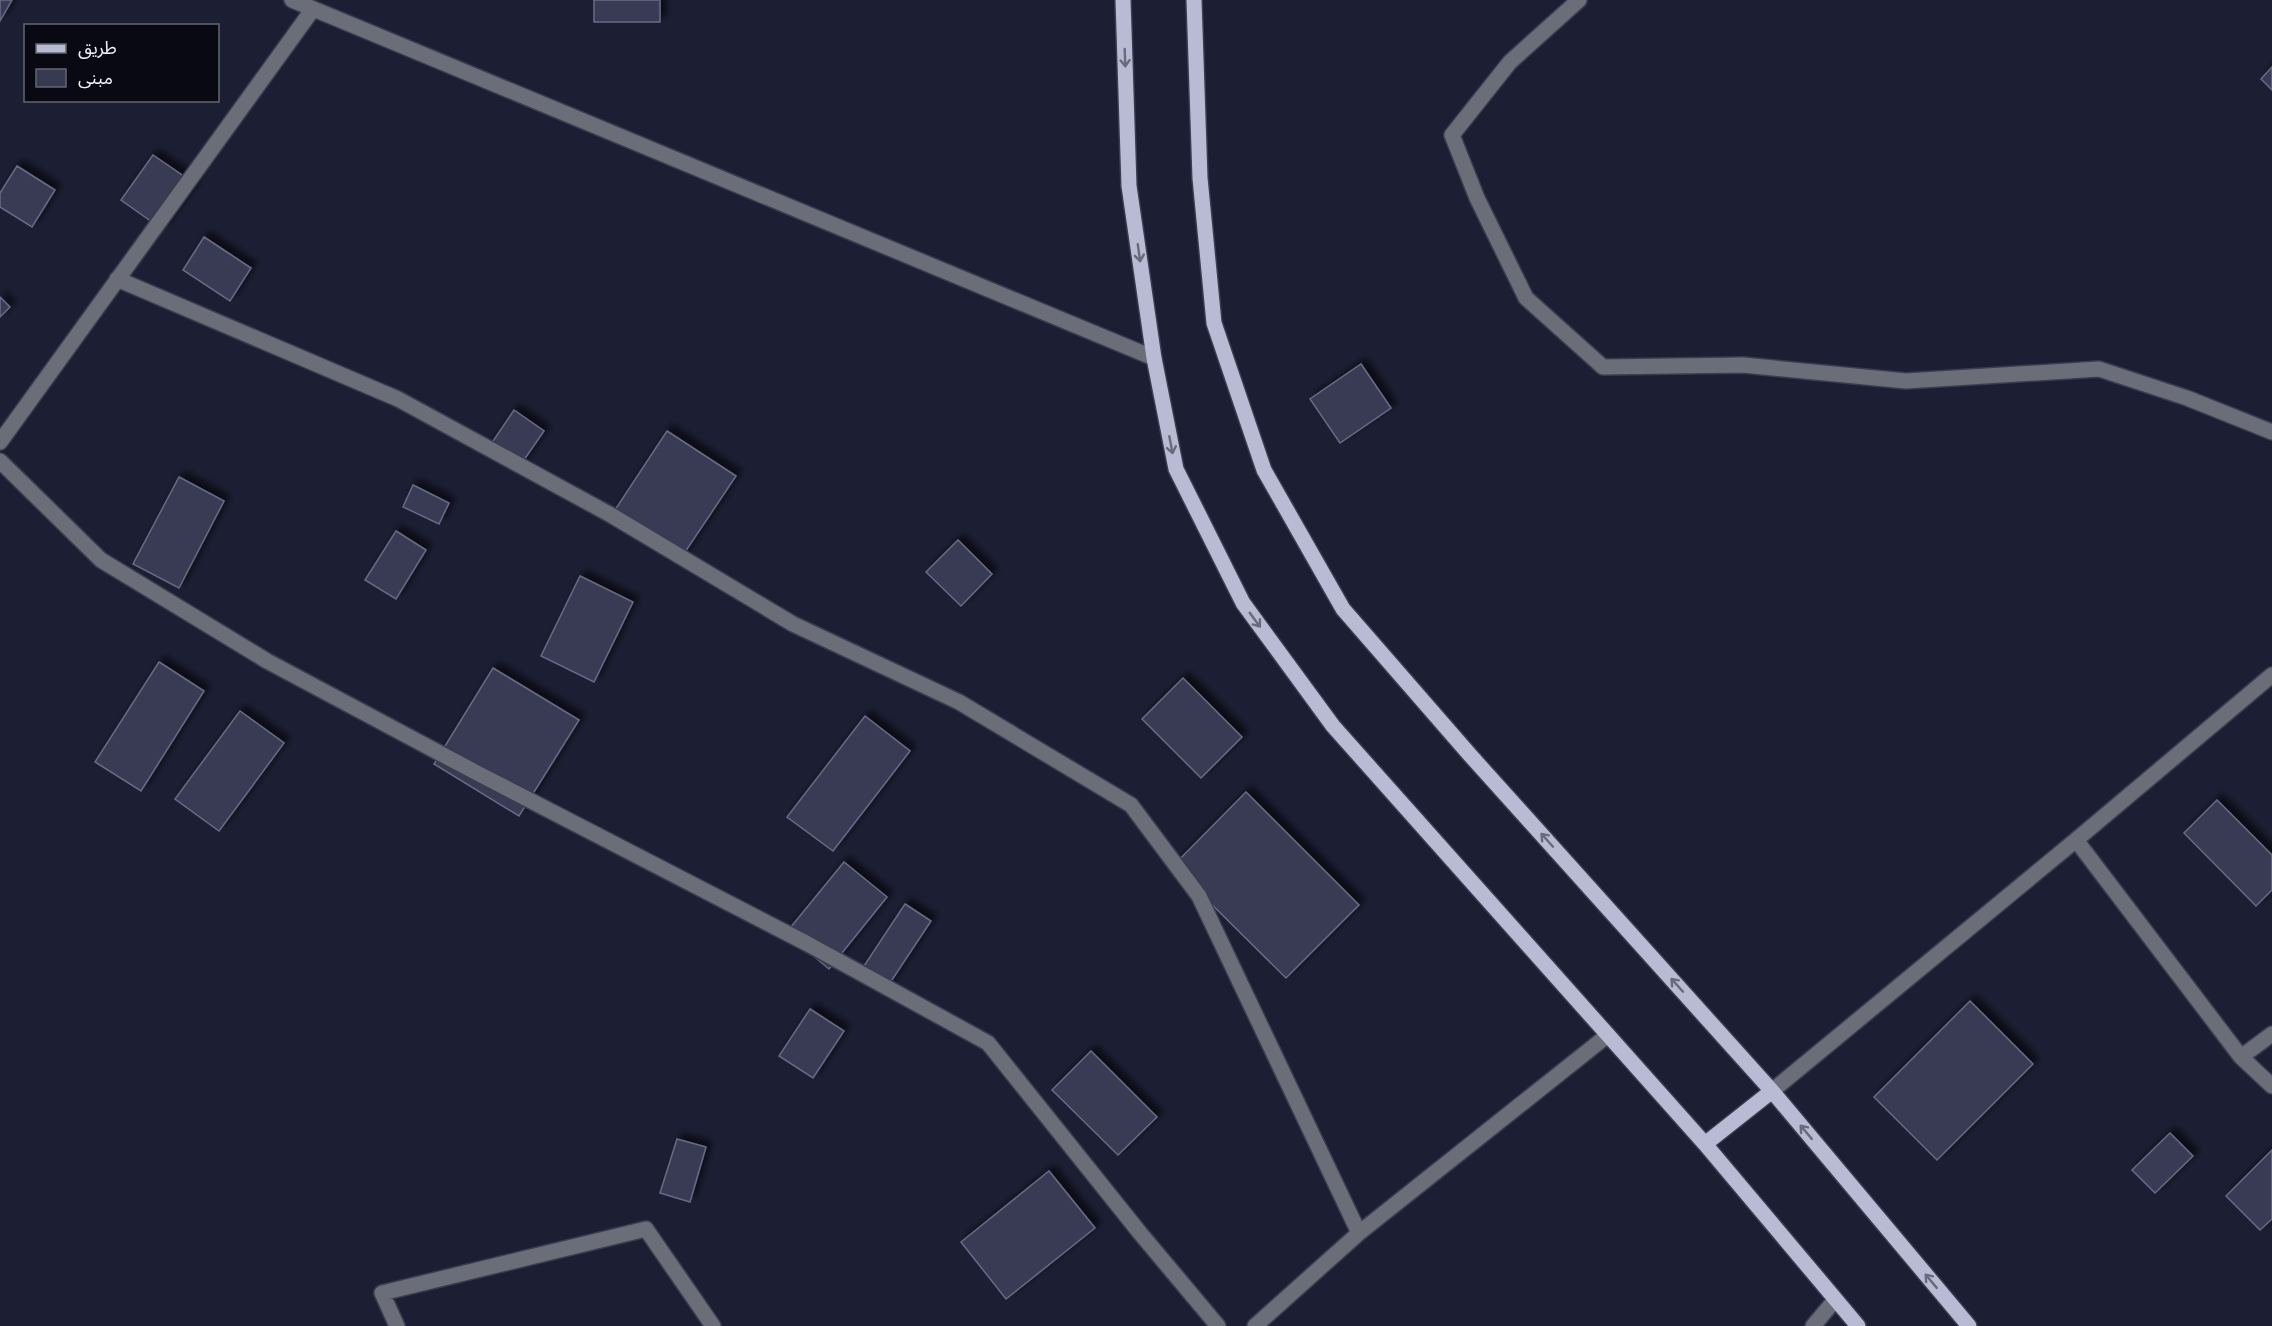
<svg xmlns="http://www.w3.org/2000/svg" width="2272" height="1326" font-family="Roboto,'Noto Sans Arabic',sans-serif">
<defs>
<filter id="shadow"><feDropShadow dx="5.5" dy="-5.5" stdDeviation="3" flood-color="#0009"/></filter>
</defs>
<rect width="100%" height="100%" fill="#1c1e33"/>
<path fill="#383a52" stroke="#686b85" stroke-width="1.5" filter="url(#shadow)" d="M 0,0 L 12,0 L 0,21 Z
M 594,0 L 660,0 L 660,22 L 594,22 Z
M 2272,67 L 2272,90 L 2261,79 Z
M 153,155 L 195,184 L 162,229 L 121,200 Z
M 17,166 L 55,190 L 32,227 L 0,207 L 0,193 Z
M 204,237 L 251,268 L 230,301 L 183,270 Z
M 0,297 L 10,307 L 0,317 Z
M 1361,364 L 1391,408 L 1340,443 L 1310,399 Z
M 514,410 L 544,431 L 517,470 L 487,450 Z
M 667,431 L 736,476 L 681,558 L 613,513 Z
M 179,477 L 224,501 L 179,588 L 133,564 Z
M 413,485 L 449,503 L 439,524 L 403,507 Z
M 396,531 L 426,550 L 396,599 L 365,580 Z
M 958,540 L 992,574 L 961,606 L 926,572 Z
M 580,576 L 633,602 L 594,682 L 541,656 Z
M 159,662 L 204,691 L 141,791 L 95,762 Z
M 493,668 L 579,720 L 519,816 L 434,764 Z
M 1183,678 L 1242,737 L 1201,778 L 1142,719 Z
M 240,711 L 284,743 L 219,831 L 175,799 Z
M 865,716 L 910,751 L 833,851 L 787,817 Z
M 1246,792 L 1359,905 L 1286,978 L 1173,866 Z
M 2217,800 L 2272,855 L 2272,890 L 2256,906 L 2184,833 Z
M 844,862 L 887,897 L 829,969 L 786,933 Z
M 905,904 L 931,921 L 884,992 L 858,975 Z
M 1970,1001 L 2033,1064 L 1937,1160 L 1874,1097 Z
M 810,1009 L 844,1031 L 813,1078 L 779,1056 Z
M 1091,1051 L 1157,1117 L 1118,1155 L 1052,1090 Z
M 2170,1133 L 2193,1156 L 2155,1193 L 2132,1170 Z
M 677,1139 L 706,1147 L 690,1202 L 660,1193 Z
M 2272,1150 L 2272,1219 L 2260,1230 L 2226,1196 Z
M 1049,1171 L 1095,1228 L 1006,1299 L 961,1242 Z"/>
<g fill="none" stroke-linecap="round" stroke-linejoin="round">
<g stroke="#3a3c4f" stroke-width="18">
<path id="minor" d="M 292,0 L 1154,358
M 1579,0 L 1510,62 L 1452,135 L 1477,198 L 1526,298 L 1603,367 L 1743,365 L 1906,381 L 2099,369 L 2187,398 L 2272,432
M 117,279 L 398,399 L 611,515 L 793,624 L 959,702 L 1131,805 L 1199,896 L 1359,1233
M 0,442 L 313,9
M 0,461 L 101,560 L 267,661 L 477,773 L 806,943 L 988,1043 L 1140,1233 L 1218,1326
M 2076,840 L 2241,1057 L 2272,1034
M 2241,1057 L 2272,1086
M 1772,1091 L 2076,840 L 2272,675
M 397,1326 L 382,1293 L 646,1229 L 713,1326
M 1255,1326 L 1359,1233 L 1608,1035
M 1813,1326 L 1835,1300"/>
</g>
<g stroke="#3a3c4f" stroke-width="18">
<path id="major" d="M 1123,0 L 1129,186 L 1154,358 L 1176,469 L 1243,603 L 1333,726 L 1705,1144 L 1858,1326
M 1194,0 L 1200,178 L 1214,323 L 1264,470 L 1343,609 L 1470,755 L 1772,1091 L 1969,1326
M 1705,1144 L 1772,1091"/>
</g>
<use href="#minor" stroke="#6b6d79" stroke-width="15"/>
<use href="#major" stroke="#b8bbd3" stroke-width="15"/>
</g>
<defs><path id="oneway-shaft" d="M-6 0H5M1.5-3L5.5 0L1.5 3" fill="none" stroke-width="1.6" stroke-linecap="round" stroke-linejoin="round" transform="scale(1.5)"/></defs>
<g stroke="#696b7c">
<use href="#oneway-shaft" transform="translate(1125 58) rotate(88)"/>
<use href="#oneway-shaft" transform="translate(1139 253) rotate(82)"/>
<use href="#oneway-shaft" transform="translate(1171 445) rotate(79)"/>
<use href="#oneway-shaft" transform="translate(1255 620) rotate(54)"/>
<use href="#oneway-shaft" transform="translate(1547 840) rotate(-132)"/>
<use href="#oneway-shaft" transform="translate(1677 985) rotate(-132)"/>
<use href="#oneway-shaft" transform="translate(1806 1132) rotate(-130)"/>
<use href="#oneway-shaft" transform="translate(1931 1281) rotate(-130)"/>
</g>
<rect x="24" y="24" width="195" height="78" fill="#080912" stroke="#646670" stroke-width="1.5"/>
<rect x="36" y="44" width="30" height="9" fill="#b8bbd3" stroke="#646670" stroke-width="1.5"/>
<text x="78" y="54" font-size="18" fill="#eff1fd">طريق</text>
<rect x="36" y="69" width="30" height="18" fill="#383a52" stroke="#646670" stroke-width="1.5"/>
<text x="78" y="84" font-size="18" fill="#eff1fd">مبنى</text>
</svg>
